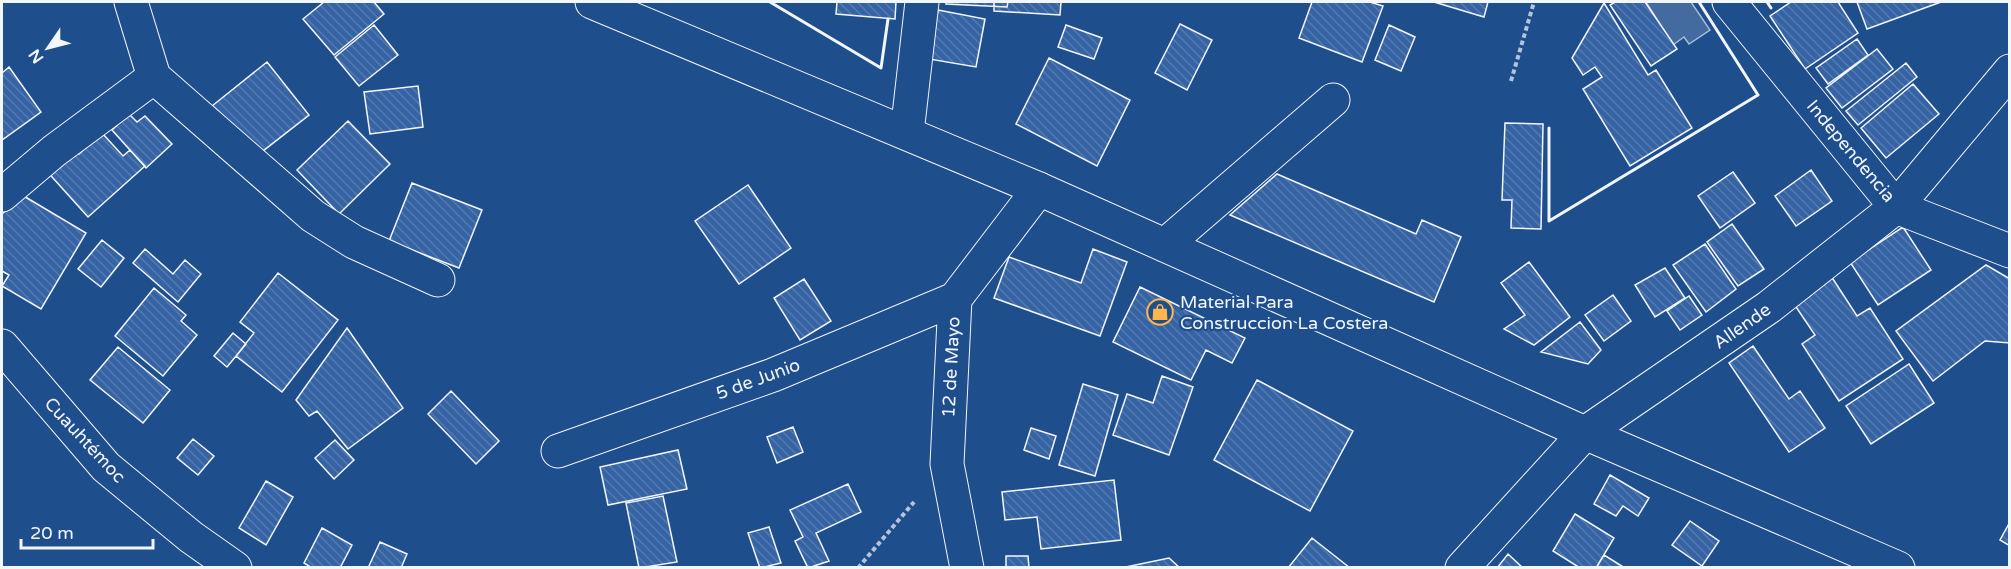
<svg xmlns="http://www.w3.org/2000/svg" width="2011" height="569" font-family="'Varela Round',sans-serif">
<defs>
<pattern id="building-back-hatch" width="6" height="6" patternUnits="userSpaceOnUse" patternTransform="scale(1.5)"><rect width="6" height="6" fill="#3563a3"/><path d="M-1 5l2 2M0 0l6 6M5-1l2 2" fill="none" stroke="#537ab1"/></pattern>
</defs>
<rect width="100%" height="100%" fill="#1f4e8c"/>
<path fill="#446ba0" stroke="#a8bbd7" stroke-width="1.5" d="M 1646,2 L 1691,2 L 1710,30 L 1689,44 L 1684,37 L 1673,45 Z"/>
<path fill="url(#building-back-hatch)" stroke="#f2f6ff" stroke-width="1.5" d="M 324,2 L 374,2 L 384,14 L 334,55 L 303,19 Z
M 837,2 L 896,2 L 895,19 L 836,14 Z
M 946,2 L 1008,2 L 1007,7 L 946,4 Z
M 994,2 L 1061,2 L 1060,15 L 994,11 Z
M 1312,2 L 1370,2 L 1383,6 L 1362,62 L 1299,38 Z
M 1434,2 L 1488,2 L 1484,17 Z
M 1615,2 L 1645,2 L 1677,49 L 1651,66 L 1610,5 Z
M 1791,2 L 1838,2 L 1858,33 L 1805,69 L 1770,16 Z
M 1857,2 L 1941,2 L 1867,29 Z
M 1604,3 L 1648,75 L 1656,70 L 1692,128 L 1630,166 L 1583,89 L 1602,77 L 1595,67 L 1583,75 L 1572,58 Z
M 938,10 L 985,19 L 976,67 L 929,59 Z
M 1180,24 L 1212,40 L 1187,90 L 1155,73 Z
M 374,25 L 398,55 L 359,86 L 335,57 Z
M 1066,25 L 1102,38 L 1094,59 L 1058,47 Z
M 1389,25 L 1415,37 L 1401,71 L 1375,60 Z
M 1857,39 L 1868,55 L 1828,84 L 1816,68 Z
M 1877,49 L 1893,69 L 1842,108 L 1826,88 Z
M 1049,58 L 1130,100 L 1097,166 L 1016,124 Z
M 267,62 L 309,115 L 254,158 L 212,106 Z
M 1906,63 L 1917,77 L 1858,125 L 1846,111 Z
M 9,67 L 41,112 L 2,140 L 2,73 Z
M 1913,84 L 1939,114 L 1886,158 L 1861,128 Z
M 418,86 L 423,127 L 370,134 L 364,92 Z
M 129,114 L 137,122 L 145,116 L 172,144 L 146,168 L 112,130 Z
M 348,121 L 390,164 L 339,214 L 297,170 Z
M 1505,123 L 1543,124 L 1541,229 L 1511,228 L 1512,200 L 1502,200 Z
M 102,133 L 123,156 L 130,150 L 145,166 L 88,217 L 44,168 L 70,145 L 79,154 Z
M 1811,170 L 1832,201 L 1796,226 L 1775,196 Z
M 1733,172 L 1755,203 L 1720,228 L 1698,196 Z
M 1277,174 L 1416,234 L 1422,220 L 1461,237 L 1434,302 L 1230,215 Z
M 412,183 L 482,210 L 459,268 L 389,241 Z
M 748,185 L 791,248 L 739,284 L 695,221 Z
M 22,195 L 86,233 L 41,309 L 2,286 L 9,275 L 2,271 L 2,214 Z
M 1732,224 L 1764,269 L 1738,286 L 1707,242 Z
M 1903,227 L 1931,270 L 1878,305 L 1850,262 Z
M 102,240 L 124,258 L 101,287 L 78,269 Z
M 1705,244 L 1736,289 L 1706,312 L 1673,265 Z
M 145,249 L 173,274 L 185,260 L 201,274 L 178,302 L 133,263 Z
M 1093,249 L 1127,262 L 1100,336 L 994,298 L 1009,257 L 1081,283 Z
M 1529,262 L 1570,317 L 1534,345 L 1504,329 L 1525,315 L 1501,283 Z
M 1986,265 L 2010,279 L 2010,343 L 1985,341 L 1933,381 L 1896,331 Z
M 1665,268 L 1685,298 L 1655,317 L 1635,285 Z
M 278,273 L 338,320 L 282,392 L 236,356 L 254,333 L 240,322 Z
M 1831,276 L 1857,316 L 1870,308 L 1903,359 L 1839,401 L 1802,344 L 1815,335 L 1792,301 Z
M 804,279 L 831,321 L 800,340 L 774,298 Z
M 1140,287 L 1245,338 L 1232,363 L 1206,350 L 1191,380 L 1113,342 Z
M 154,288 L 186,315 L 181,321 L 197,335 L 163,376 L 115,336 Z
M 1613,295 L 1631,321 L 1604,341 L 1585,315 Z
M 1689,296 L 1702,315 L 1680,330 L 1667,311 Z
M 1580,322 L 1601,350 L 1588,364 L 1541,352 Z
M 347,328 L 403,408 L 348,449 L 317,411 L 309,416 L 296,400 Z
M 233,333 L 246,344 L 227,367 L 214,356 Z
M 1753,346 L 1789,399 L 1800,391 L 1825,428 L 1789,452 L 1729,363 Z
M 118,347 L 170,390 L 143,423 L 90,380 Z
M 1909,364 L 1934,403 L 1871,444 L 1846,406 Z
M 1162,376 L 1193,387 L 1169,455 L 1113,435 L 1127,394 L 1153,403 Z
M 1257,380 L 1353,431 L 1310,511 L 1214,460 Z
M 1083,384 L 1118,395 L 1095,476 L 1059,465 Z
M 451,391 L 499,441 L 476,464 L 428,414 Z
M 793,427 L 803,452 L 777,463 L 767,437 Z
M 1031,428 L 1056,436 L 1049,459 L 1024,450 Z
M 193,439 L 214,456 L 198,475 L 177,458 Z
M 335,440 L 354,460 L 334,479 L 315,458 Z
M 678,450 L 687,489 L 608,505 L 600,467 Z
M 1610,475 L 1649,498 L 1638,516 L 1623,506 L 1616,516 L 1594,504 Z
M 1114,480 L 1121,540 L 1041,549 L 1037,517 L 1005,520 L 1002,492 Z
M 266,481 L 293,497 L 266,545 L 239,528 Z
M 848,484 L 861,512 L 816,533 L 829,561 L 808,568 L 795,541 L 803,537 L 790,510 Z
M 663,496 L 677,562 L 639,568 L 626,503 Z
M 1575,514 L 1614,538 L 1596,568 L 1580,568 L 1553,551 Z
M 1690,521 L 1719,541 L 1702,566 L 1672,545 Z
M 2010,522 L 2010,546 L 2000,540 Z
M 769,527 L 781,563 L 760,568 L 748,533 Z
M 322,528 L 352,545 L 340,568 L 312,568 L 304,563 Z
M 1312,538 L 1350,568 L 1288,568 Z
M 380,542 L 407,554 L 401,568 L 368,568 Z
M 1508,554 L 1523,568 L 1497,568 Z
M 1604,555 L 1625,568 L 1596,568 Z
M 1006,556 L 1028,556 L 1029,568 L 1006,568 Z
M 1169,558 L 1180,568 L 1121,568 Z"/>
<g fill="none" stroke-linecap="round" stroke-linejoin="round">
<g stroke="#f2f6ff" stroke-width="35">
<path id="minor" d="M 131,2 L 154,77 L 313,216 L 354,242 L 438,280
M 1729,2 L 1896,207 L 2010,251
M 907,133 L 922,2
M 2,195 L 54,151 L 154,77
M 1165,245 L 1333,100
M 2,346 L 106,467 L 191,537 L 235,568
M 558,451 L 773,375 L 955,299
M 967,568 L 947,464 L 955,299 L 1039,189
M 1462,568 L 1585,433 L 1769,307 L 1896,207 L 2010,71"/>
</g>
<g stroke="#f2f6ff" stroke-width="35">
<path id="highway" d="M 592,2 L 1039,189 L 1585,433 L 1898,568"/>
</g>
<path stroke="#b3c4dc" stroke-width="4" stroke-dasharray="4.5 3" stroke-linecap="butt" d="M 1511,81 L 1534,2
M 858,568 L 914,502"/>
<use href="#minor" stroke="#1f4e8c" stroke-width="33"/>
<use href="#highway" stroke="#1f4e8c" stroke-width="33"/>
<path stroke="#f2f6ff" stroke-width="3" d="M 770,2 L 881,68 L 888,19
M 1767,2 L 1771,8
M 1549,221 L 1758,95 L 1699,2
M 1549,221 L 1549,128"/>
</g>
<defs>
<g id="shop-ring" transform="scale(1.35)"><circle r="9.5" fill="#1f4e8c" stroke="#ffb74d" stroke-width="1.5"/><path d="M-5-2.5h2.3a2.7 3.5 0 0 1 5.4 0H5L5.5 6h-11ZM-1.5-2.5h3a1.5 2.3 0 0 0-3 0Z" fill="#ffb74d"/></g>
</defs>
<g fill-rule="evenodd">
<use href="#shop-ring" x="1160" y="312"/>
</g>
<g text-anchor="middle" stroke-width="4.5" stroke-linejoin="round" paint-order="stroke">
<g font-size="18" fill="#f2f6ff" stroke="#1f4e8c">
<text transform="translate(1851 151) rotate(50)" y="6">Independencia</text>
<text transform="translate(1742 326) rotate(-35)" y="6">Allende</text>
<text transform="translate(951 367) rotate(-87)" y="6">12 de Mayo</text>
<text transform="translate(758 379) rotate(-20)" y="6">5 de Junio</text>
<text transform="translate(85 440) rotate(47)" y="6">Cuauhtémoc</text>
</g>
<g font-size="18" fill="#f2f6ff" stroke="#1f4e8c" text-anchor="start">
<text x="1180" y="308">Material Para<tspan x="1180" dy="21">Construccion La Costera</tspan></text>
</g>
</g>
<rect width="2011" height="569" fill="none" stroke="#f2f6ff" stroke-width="6"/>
<g transform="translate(48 48) rotate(235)" stroke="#1f4e8c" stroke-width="4.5" paint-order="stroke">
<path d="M0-4.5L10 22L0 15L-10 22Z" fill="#f2f6ff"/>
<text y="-9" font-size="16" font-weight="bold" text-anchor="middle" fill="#f2f6ff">N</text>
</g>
<path d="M21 539v9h132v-9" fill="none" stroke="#f2f6ff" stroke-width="3"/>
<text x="30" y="539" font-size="18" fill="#f2f6ff" stroke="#1f4e8c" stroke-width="4.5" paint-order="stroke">20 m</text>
</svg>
